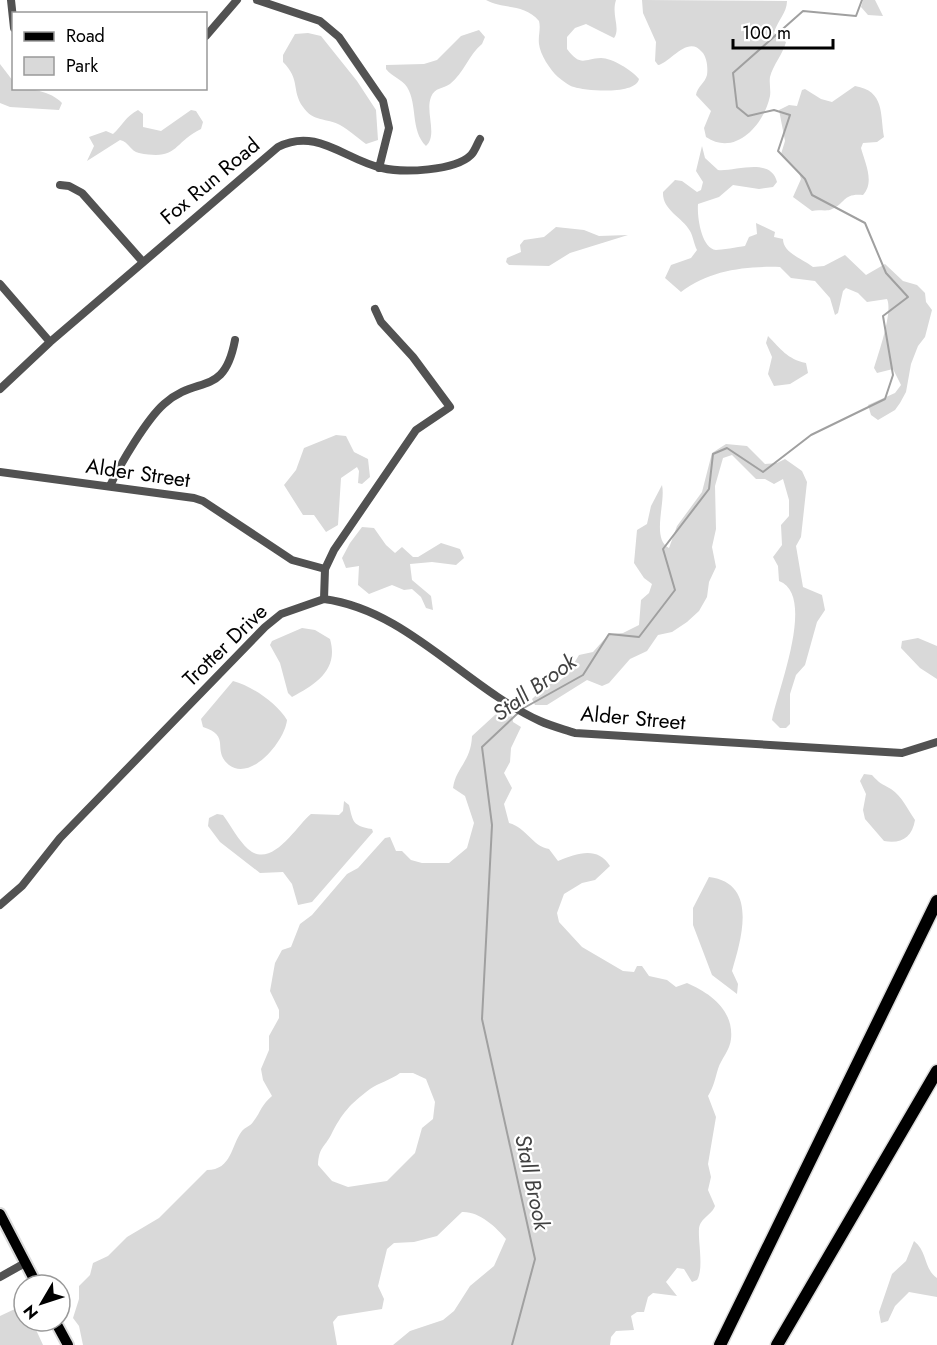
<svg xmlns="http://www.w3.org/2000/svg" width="937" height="1345" font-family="Jost,sans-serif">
<rect width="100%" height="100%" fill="#fff"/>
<path fill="#d9d9d9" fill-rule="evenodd" d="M 486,0 L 616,0 C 611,15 621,28 614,38 L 586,24 L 575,28 L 567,37 L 567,49 C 581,67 583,59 601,58 C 612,58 632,70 639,79 C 636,95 586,91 574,87 C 569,86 562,80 558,77 C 550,70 540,54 539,44 C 538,36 541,29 539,21 C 524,3 505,10 486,0 Z
M 642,0 L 787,1 C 787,13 777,21 774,33 L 786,42 C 783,54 773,65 770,77 C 769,83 771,90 770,96 C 764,125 735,157 706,137 L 704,128 L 711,111 L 696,95 C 697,87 705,83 707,75 C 708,68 707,57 702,52 C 688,34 670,63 658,65 L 655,61 L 656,42 L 643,13 Z
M 863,0 L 875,0 L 883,16 L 868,15 L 861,7 Z
M 479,30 L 485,37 L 482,44 C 469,54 464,73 450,84 C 443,89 435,87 431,97 C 425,112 438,135 426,146 C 410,130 418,105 407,87 C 402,79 392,77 386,69 L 386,65 L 424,64 L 437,60 L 461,36 Z
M 308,33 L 321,36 L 357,81 L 376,110 L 378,140 L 366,144 C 358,138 349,130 340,125 C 327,118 313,122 303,107 C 291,90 301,80 283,62 L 283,55 L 295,34 Z
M 0,64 L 13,81 L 14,88 C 29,88 51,91 62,103 L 59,110 L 10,107 L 0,103 Z
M 855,86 C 885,91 880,114 884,137 L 877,142 L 863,143 L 861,148 C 865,163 875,182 863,195 C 843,193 846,203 832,209 C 827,212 819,209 812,211 L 793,197 L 801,179 L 799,173 L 781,154 L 785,141 L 779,110 L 789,105 L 797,106 L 802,90 L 805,89 L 821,99 L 832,102 Z
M 138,110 L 143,114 L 143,127 L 161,131 L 191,110 L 196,111 L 203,122 L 201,129 C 172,143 179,161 139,153 C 130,151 129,142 120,140 L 87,161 L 94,146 L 89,137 L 106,131 L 113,134 C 122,126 126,116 138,110 Z
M 702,146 L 705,158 L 718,170 C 734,172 771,156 777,182 L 773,187 L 759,189 L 733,185 L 719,197 L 698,204 C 697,216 701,248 716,250 C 721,250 738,247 745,246 L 749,237 L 757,234 L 756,223 L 775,232 L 774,237 L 783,239 C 783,253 803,259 813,267 L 824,266 L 845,255 L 866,275 L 885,264 L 903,281 L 917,285 L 925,293 L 926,302 L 932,310 L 925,337 L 918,346 L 911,364 L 906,392 L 900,403 L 895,410 L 878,420 L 871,415 L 868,405 L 895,393 L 901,385 L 893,369 L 877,373 L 874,368 C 879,352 893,311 887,299 L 867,302 L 858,293 L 846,288 L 843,291 L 838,313 L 835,315 L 830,298 L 815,281 L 791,278 L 780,267 C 746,266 709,270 681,292 L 665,278 L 671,265 L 691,258 L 697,250 C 694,244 693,236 690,231 C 682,217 662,210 663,192 L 675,180 L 682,181 L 697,192 L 701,190 L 703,182 L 696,171 Z
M 556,227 L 584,230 L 599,236 L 628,235 L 570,253 L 549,266 L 509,265 L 506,262 L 507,258 L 521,252 L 520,245 L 524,240 L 544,237 Z
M 768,336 C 781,349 787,359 806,363 L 808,373 L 790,384 L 774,386 L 768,374 L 772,357 L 766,343 Z
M 336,435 L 346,436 L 354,452 L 368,459 L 370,477 L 362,484 L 358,483 L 359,471 L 357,467 L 341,478 L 338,525 L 326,532 L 314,515 L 303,515 L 284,485 L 296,470 L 304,448 Z
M 726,444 L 747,446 L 765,464 L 777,463 L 785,459 L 802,471 L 807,482 L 801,537 L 796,546 L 803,587 L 822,595 L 825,610 L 817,622 L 805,665 L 796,675 L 790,694 L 790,724 L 786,728 L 780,728 L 772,720 C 777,692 817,595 779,581 L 778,566 L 773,557 L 782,545 L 781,525 L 789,516 L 789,500 L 783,479 L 774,484 L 765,479 L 756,479 L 732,455 L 723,458 L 715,486 L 716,529 L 712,547 L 716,567 L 709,582 L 707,597 L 699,611 L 687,622 L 672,632 L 658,635 L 647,651 L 630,659 L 609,683 L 602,686 L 587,680 L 547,705 L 535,705 L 532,699 L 547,685 L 559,681 L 567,675 L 579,655 L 593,652 L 609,634 L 623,633 L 639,625 L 641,600 L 649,593 L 652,584 L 644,578 L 634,563 L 637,530 L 647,524 L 651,506 L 662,485 C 666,502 651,539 669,548 L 677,526 L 702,492 L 712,453 Z
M 362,527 L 374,528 L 386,545 L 395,553 L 402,547 L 413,557 L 418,557 L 441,543 L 460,549 L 464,558 L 456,565 L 432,562 L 410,564 L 412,580 L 431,596 L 433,610 L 426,608 L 421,597 L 412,589 L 404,590 L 392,585 L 369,594 L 358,585 L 359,566 L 346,568 L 342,558 L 350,543 Z
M 302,628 L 315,630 L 330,639 C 339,670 316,684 292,697 L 288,693 L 280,663 L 270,645 L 272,641 Z
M 918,638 L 937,646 L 937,679 L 920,668 L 901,648 L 902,641 Z
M 233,681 C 252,686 277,703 287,720 C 285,741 251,782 229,765 C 211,750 232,736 203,727 L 201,719 Z
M 507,712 L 512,714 L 513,722 L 521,727 L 511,748 L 510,762 L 504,773 L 512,788 L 504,804 L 509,823 C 527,828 532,846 549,849 L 558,861 C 577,853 598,846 610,866 L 595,880 L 582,883 L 564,894 L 557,913 L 559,922 L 582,947 L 623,971 L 634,972 L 637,966 L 642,966 L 649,976 L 667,980 L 676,987 L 687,983 C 710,993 734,1010 731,1039 C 730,1050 721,1059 718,1069 C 715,1079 714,1086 708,1096 L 716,1117 L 708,1164 L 711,1177 L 708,1190 L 715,1206 C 712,1215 700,1218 699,1229 C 698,1242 704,1269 697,1280 L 692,1282 L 684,1269 L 677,1268 L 666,1282 L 677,1296 L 653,1293 L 648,1297 L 644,1312 L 637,1312 L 631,1316 L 634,1330 L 616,1331 L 611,1337 L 610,1345 L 393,1345 L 410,1331 L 443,1320 L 454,1311 L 470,1286 L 494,1266 L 506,1239 C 496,1227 479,1211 462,1212 L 437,1236 L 414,1242 L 394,1243 L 387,1249 L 378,1286 L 384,1299 L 382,1309 L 338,1316 L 333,1322 L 337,1345 L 83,1345 L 79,1326 L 73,1318 L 79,1299 L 79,1286 L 90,1275 L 93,1263 L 108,1256 L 127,1237 L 159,1218 L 207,1170 C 232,1170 231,1145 242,1131 C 245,1127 251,1126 253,1122 C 261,1112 261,1105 272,1096 L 263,1080 L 261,1069 L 269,1050 L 269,1036 L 279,1018 L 279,1010 L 270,991 L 275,963 L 282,950 L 291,947 L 300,924 L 312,915 L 347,874 L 358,868 L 385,838 L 390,837 L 396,851 L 402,851 L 411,860 L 422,863 L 449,863 L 467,848 L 474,823 L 465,796 L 453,788 C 456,767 471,762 472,736 L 496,714 ZM 400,1073 L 413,1073 L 426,1079 L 435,1102 L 433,1119 L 422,1128 L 415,1153 L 387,1181 L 348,1187 L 332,1181 L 318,1165 C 319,1147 324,1148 331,1135 C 342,1113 350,1104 370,1089 C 378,1083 391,1080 400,1073 Z
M 864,774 L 872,775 C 879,783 882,784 891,789 C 902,796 908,810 915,820 C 912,838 901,844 884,841 L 865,819 L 863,810 L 866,794 L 860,781 Z
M 344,801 L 349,805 C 353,821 352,826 372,829 L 373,832 L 312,902 L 298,905 L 292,884 L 283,872 L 260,873 L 220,842 L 208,826 L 209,818 L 217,814 L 223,815 C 231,826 239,841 248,849 C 272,870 296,826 311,814 L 339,815 L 343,811 Z
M 709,877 C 759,883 741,940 732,971 L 738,984 L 737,994 L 712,975 L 693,925 L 693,908 Z
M 914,1241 C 928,1252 923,1268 937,1278 L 937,1297 L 909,1292 L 895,1306 L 888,1321 L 881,1323 L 879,1312 L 892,1274 L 906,1261 Z
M 17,1308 L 24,1308 L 24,1321 L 32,1321 L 43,1345 L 0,1345 L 0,1316 Z"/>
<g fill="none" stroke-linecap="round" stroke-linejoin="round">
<path stroke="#a0a0a0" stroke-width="2" d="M 522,709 L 583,675 L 609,634 L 639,637 L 675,590 L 663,549 L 709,489 L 713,454 L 727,448 L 763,472 L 811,435 L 885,399 L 893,375 L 883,316 L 908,297 L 886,273 L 865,223 L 812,195 L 805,179 L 778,151 L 790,115 L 774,110 L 748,116 L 737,107 L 733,73 L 803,11 L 856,16 L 862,0
M 512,1345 L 535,1259 L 482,1019 L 492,825 L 482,747 L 518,713"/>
<g stroke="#dbdbdb" stroke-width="14">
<path id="major" d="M 0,1214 L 37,1285
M 55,1321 L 68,1345"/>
</g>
<g stroke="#dbdbdb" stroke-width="15">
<path id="highway" d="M 720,1345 L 937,901
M 777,1345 L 937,1071"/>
</g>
<path stroke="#525252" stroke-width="8" d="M 11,0 L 14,28
M 257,0 L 320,21 L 339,37 L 383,101 L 389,128 L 379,168
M 206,36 L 237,0
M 60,185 L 69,186 L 82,193 L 143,262
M 0,284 L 50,342
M 0,389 L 50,342 L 278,147 C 317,127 345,160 382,168 C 403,173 455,171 471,155 C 475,151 477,144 480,139
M 0,472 L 194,498 L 203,501 L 292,560 L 325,569
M 110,486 C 120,464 147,419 164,404 C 198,374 224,398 235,340
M 324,599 C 407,610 465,687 540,721 C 551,726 563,729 575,733 L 902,753 L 937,742
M 0,905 L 22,886 L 60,838 L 265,627 L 281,614 L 324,599 L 325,569 L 334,550 L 416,430 L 450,407 L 413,357 L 381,322 L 375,309
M 0,1277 L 25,1263"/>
<use href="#major" stroke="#000" stroke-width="10"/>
<use href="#highway" stroke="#000" stroke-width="12"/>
</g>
<g text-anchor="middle" stroke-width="4.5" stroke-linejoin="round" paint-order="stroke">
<g font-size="21" fill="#000" stroke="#fff">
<text transform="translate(210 181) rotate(-40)" y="7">Fox Run Road</text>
<text transform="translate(138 473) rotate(8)" y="7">Alder Street</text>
<text transform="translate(225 645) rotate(-44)" y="7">Trotter Drive</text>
<text transform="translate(633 718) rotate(5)" y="7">Alder Street</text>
</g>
<g font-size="22" font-style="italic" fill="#414141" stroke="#fff">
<text transform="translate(534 687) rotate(-36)" y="8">Stall Brook</text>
<text transform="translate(533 1182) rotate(78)" y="8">Stall Brook</text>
</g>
</g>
<rect x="12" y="12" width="195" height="78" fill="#ffffff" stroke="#999999" stroke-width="1.5"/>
<rect x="24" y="32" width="30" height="9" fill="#000000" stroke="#999999" stroke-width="1.5"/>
<text x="66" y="42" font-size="18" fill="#000000">Road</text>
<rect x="24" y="57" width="30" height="18" fill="#d9d9d9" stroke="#999999" stroke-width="1.5"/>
<text x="66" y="72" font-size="18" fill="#000000">Park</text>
<g transform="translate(42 1303) rotate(231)"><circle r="28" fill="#ffffff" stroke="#999999" stroke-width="1.5"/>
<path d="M0-4.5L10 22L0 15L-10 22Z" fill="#000000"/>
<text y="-9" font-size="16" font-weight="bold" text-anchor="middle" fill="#000000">N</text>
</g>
<path d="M733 39v9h100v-9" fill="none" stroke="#000000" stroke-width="3"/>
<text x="742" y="39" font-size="18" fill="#000000" stroke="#ffffff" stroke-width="4.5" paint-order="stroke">100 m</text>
</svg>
